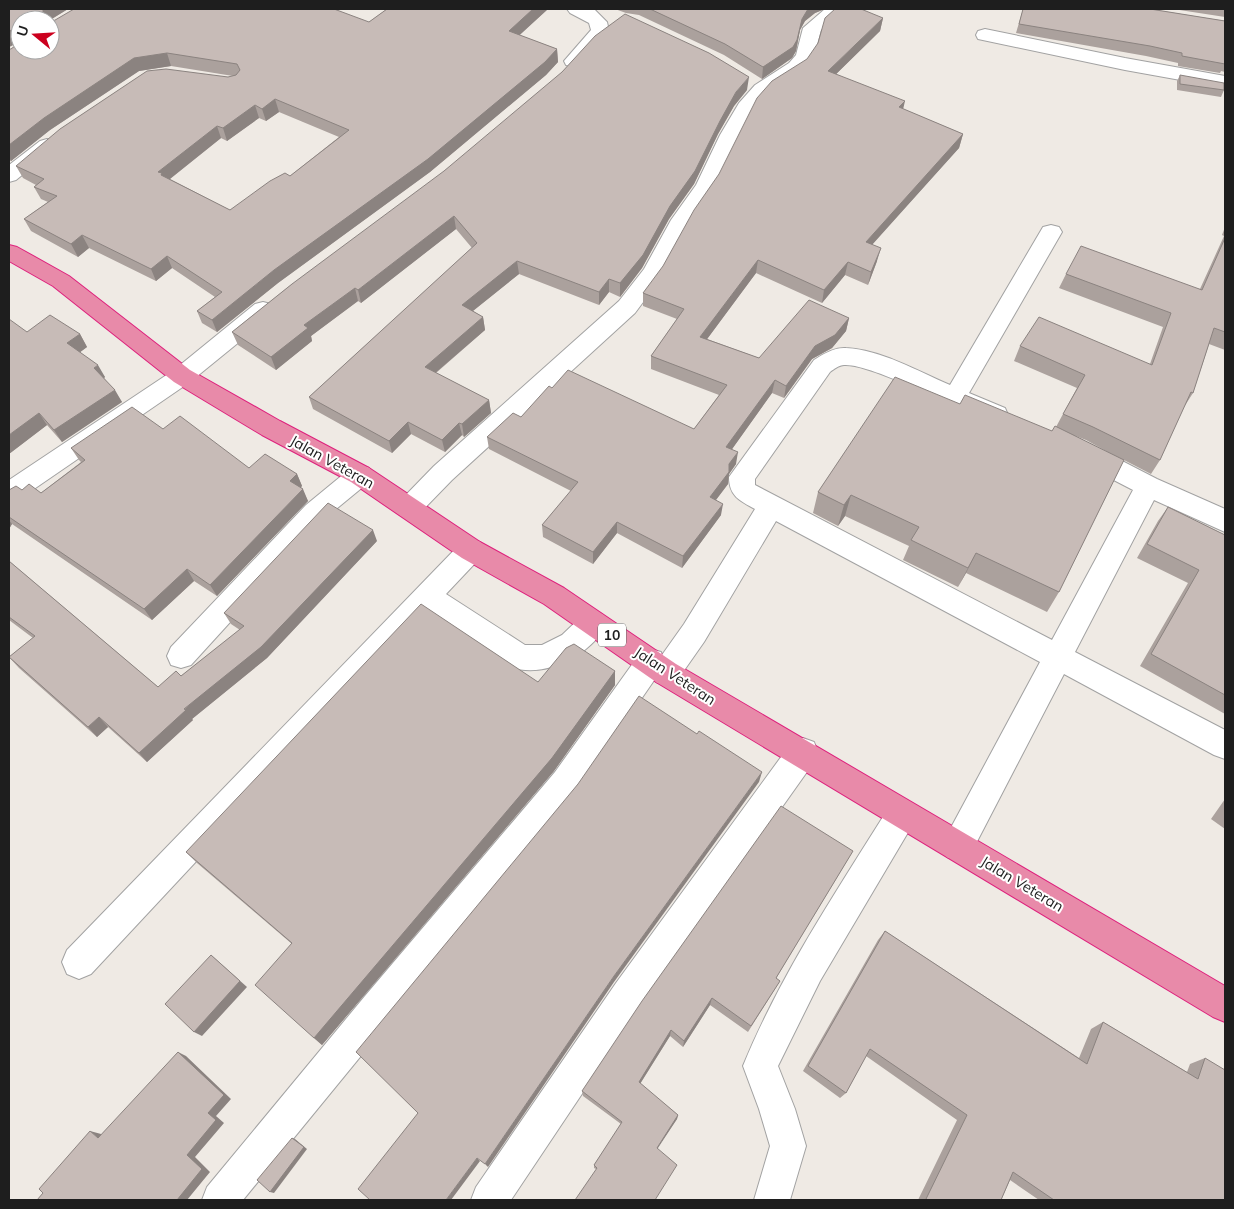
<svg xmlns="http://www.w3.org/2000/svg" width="1234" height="1209" font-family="Mulish,sans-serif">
<rect width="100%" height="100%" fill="#efeae4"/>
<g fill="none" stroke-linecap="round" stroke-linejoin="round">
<g stroke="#a2a2a2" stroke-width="2">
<path id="minor" d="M 567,9 L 595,10 L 607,22 L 609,31 L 580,65 L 573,67 L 566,65 L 564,61 L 591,30 L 589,23 L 570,13 Z
M 825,9 L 846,9 L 821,30 L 814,56 L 803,71 L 769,93 L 754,110 L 740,135 L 716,187 L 691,222 L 661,278 L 635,313 L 452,480 L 418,515 L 409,518 L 400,515 L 396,508 L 400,501 L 434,466 L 619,301 L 644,269 L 671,220 L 696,185 L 720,135 L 739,103 L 755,85 L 789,63 L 796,55 L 803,28 Z
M 985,29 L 1125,58 L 1225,76 L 1225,88 L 1125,70 L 978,39 L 976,35 L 978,31 Z
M 47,139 L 54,141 L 57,145 L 54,149 L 16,180 L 9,182 L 9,165 L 40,141 Z
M 1051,225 L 1059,227 L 1062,232 L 969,393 L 1005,408 L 1008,415 L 1005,422 L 996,424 L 987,422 C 959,409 870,363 844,365 C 839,365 834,369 830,372 L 755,479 L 755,485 L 1052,640 L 1133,490 L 1077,461 L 1073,454 L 1077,447 L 1086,444 L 1095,447 L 1157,479 L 1225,509 L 1225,532 L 1154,500 L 1075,652 L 1225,730 L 1225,759 L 1214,755 L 1064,674 L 969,857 L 958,861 L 947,857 L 942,846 L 947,835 L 1040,662 L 776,521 L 704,642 L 676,682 L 666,686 L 656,682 L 655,679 L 577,792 L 243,1200 L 202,1200 L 207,1187 L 365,996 L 555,772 L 641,652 L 651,649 L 661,652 L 662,655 L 684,624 L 755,509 C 740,501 729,496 729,477 L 814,360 C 823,354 835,347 846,348 C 882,350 917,371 950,385 L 1043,227 Z
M 263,302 L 271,304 L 274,310 L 271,316 L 190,382 L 18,500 L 9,503 L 9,480 L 174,370 L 255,304 Z
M 360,465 L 369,468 L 373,475 L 369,482 L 324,519 L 191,665 L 181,668 L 171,665 L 167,656 L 171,647 L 306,505 L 351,468 Z
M 471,539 L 480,542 L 484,550 L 480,558 L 446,594 L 525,645 L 542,645 L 562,635 L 583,615 L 593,611 L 603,615 L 607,623 C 592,655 545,679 511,667 L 429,612 L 91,974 L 79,979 L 67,974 L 62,962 L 67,950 L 462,542 Z
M 803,738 L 814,742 L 818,752 L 814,762 L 640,1007 L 511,1200 L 471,1200 L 476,1187 L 616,983 L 792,742 Z
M 902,799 L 913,804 L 917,814 L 913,824 L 820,981 L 778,1066 L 795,1109 L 806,1146 L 790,1200 L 754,1200 L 770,1146 L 759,1109 L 743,1066 C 781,973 838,889 891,804 Z"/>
</g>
<g stroke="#de217d" stroke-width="2">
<path id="highway" d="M 9,245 L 17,247 L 69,276 L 190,370 L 280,421 L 369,468 L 480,542 L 564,588 L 676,664 L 1225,986 L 1225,1022 L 1213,1017 L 656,682 L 544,604 L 462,558 L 351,482 L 262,435 L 174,382 L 53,286 L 9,261 Z"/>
</g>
<use href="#minor" fill="#fff" fill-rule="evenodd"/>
<use href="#highway" fill="#e88aa9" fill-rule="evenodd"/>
</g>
<path fill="#aba19d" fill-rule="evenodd" d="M 9,9 L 68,9 L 50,20 L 20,20 L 20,50 L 369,22 L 387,9 L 548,9 L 519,35 L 557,49 L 558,62 L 546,75 L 430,172 L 278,283 L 217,332 L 202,323 L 197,311 L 215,297 L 172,268 L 156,281 L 89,248 L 78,257 L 31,231 L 24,219 L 48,202 L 41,199 L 34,187 L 36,185 L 23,178 L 16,166 L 228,77 L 233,76 L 171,66 L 139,71 L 50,130 L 11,161 L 9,160 L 9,49 L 11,49 L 19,43 L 19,42 L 9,47 ZM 279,112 L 339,137 L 290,176 L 230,210 L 170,179 L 221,138 L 227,141 L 259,118 L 266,121 Z
M 615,9 L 825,9 L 815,13 L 805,21 L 800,30 L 796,51 L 792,58 L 762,79 L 724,55 L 639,15 L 626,13 Z
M 1023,9 L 1150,9 L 1225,21 L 1225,72 L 1221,71 L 1220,73 L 1178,66 L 1178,63 L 1146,56 L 1016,33 Z
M 1173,9 L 1225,9 L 1225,17 Z
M 883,18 L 880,31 L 836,74 L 903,109 L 963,134 L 959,148 L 872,244 L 877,261 L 868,285 L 845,275 L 822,303 L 756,273 L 707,339 L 759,358 L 849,318 L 846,331 L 832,348 L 812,359 L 784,398 L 772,393 L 732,449 L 736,464 L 729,474 L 728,484 L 716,500 L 721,515 L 682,568 L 617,533 L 593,564 L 543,537 L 542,525 L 571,491 L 489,449 L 487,437 L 521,417 L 552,388 L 694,429 L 719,395 L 651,369 L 651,356 L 677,319 L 643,306 L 643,293 Z
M 1180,75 L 1224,90 L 1221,97 L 1177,90 L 1177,81 Z
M 747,90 L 734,106 L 718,134 L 694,184 L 669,219 L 642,268 L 620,297 L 609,292 L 599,305 L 519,274 L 473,311 L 483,317 L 485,330 L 436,373 L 489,400 L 491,413 L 464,437 L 462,435 L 445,452 L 411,434 L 392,453 L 313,409 L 309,397 L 472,248 L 456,229 L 361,303 L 358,301 L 311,336 L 312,341 L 276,370 L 238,345 L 232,332 L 292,284 Z
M 1225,227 L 1225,350 L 1209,344 L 1193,393 L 1184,407 L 1160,460 L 1151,474 L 1124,460 L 1059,592 L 1047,612 L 966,573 L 958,587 L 903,560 L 909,546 L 845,516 L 838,526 L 813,513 L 818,492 L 960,404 L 1052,431 L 1056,427 L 1077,388 L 1014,361 L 1020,346 L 1150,364 L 1163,327 L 1059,288 L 1066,274 L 1200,289 L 1224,236 L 1222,235 ZM 1073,435 L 1086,440 L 1108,452 Z
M 27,332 L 80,334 L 87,347 L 80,352 L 105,377 L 104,378 L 122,402 L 62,442 L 47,425 L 9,454 Z
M 163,429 L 249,468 L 297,474 L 302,486 L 301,487 L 308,501 L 217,596 L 194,581 L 152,620 L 12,524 L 9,529 L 9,490 L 22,490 L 41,493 L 81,462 L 79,460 L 71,448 Z
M 1168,507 L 1225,535 L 1225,714 L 1140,666 L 1188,583 L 1137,558 L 1158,521 Z
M 377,541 L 267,658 L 192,719 L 193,720 L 147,762 L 108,727 L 97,737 L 19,668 L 9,657 L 33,638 L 9,620 L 9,561 L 158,687 L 181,676 L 240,630 L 231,624 L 224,613 Z
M 615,671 L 615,685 L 554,771 L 322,1045 L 314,1038 L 292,944 L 197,863 L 186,852 L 538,682 Z
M 1225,799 L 1225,829 L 1211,819 Z
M 847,860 L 776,978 L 780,981 L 748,1032 L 710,1005 L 683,1047 L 670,1036 L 640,1084 L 678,1115 L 677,1119 L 657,1148 L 596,1169 L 594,1168 L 594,1165 L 621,1124 L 583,1096 L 582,1091 Z
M 885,931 L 1079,1058 L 1091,1029 L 1103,1022 L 1187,1072 L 1190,1064 L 1205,1058 L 1225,1200 L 1039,1200 L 1010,1180 L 1001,1200 L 918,1200 L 957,1120 L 866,1056 L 846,1093 L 840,1098 L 803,1071 L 878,940 Z"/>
<path fill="#8b8380" d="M 43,9 L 68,9 L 50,20 L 43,20 Z
M 533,9 L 548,9 L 510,44 L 509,31 Z
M 808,9 L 825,9 L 815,13 L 805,21 L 800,30 L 796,51 L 792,58 L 762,79 L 763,67 L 802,19 Z
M 883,18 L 880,31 L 826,84 L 828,71 Z
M 14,29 L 16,35 L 19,42 L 9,47 L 9,31 Z
M 557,49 L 558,62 L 546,75 L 430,172 L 278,283 L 217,332 L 212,320 L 274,270 Z
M 167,53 L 171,66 L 139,71 L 50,130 L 11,161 L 9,157 L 9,145 L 44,118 L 134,58 Z
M 749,77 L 747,90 L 734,106 L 718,134 L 694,184 L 669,219 L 642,268 L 620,297 L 620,283 L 670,206 L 736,92 Z
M 275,99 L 279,112 L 266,121 L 262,109 Z
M 905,101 L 902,114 L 899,107 Z
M 255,105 L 259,118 L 227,141 L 223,128 Z
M 217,126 L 221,138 L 166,182 L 158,172 Z
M 963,134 L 959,148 L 863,255 L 866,242 Z
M 454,216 L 456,229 L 361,303 L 358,290 Z
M 82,235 L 89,248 L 78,257 L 71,244 Z
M 881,248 L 877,261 L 868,285 L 871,272 Z
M 167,256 L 172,268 L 156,281 L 151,269 Z
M 758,260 L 756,273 L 699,350 L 700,337 Z
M 517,261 L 519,274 L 464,318 L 462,305 Z
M 848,262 L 845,275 L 822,303 L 824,290 Z
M 609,279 L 609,292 L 599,305 L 599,292 Z
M 355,288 L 358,301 L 311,336 L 312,341 L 276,370 L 271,357 L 304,325 Z
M 483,317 L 485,330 L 427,380 L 425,367 Z
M 849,318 L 846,331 L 832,348 L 812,359 L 784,398 L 786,386 L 815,346 Z
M 80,334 L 87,347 L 75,356 L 67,343 Z
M 98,365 L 105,377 L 101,381 L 94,368 Z
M 775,380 L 772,393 L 725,459 L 726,447 Z
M 115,390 L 122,402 L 62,442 L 54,430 Z
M 489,400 L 491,413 L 464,437 L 462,424 Z
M 39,413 L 47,425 L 9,454 L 9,435 Z
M 408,422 L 411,434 L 392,453 L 389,441 Z
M 459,423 L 462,435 L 445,452 L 442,440 Z
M 738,452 L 736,464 L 729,474 L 728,484 L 709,509 L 710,497 L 729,464 Z
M 297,474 L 302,486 L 295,493 L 290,481 Z
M 303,489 L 308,501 L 217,596 L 210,585 Z
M 851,495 L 845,516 L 838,526 L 844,505 Z
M 723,504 L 721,515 L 682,568 L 683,556 Z
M 9,520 L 12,524 L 9,529 Z
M 617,522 L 617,533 L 593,564 L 593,552 Z
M 373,530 L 377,541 L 267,658 L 192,719 L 193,720 L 147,762 L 139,753 Z
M 976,553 L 966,573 L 958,587 L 968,568 Z
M 187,569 L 194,581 L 152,620 L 144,609 Z
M 615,671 L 615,685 L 554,771 L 322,1045 L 314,1038 Z
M 99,717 L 108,727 L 97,737 L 88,727 Z
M 762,772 L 759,782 L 614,982 L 488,1167 L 485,1164 L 614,976 Z
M 853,851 L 847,860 L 772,985 L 776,978 Z
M 211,955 L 247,987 L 202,1036 L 194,1032 Z
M 712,998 L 710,1005 L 683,1047 L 684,1041 Z
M 671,1030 L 670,1036 L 638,1087 L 639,1082 Z
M 178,1052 L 186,1056 L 231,1099 L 216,1116 L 224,1123 L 195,1157 L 210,1172 L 187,1200 L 177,1200 L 187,1155 L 208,1113 Z
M 678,1115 L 677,1119 L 656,1151 L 657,1148 Z
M 90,1131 L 101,1134 L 108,1141 L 98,1138 Z
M 292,1138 L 295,1139 L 307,1149 L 274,1193 L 270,1192 Z
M 477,1158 L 480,1161 L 451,1200 L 446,1200 Z"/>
<path fill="#c7bbb7" stroke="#8b8380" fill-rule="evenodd" d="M 9,9 L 43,9 L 43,20 L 20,20 L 20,35 L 16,35 L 14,29 L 9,31 Z
M 74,9 L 334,9 L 369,22 L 387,9 L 533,9 L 509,31 L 557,49 L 545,62 L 428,159 L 274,270 L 212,320 L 197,311 L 222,292 L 167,256 L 151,269 L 82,235 L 71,244 L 24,219 L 57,196 L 34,187 L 44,179 L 16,166 L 60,129 L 147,71 L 166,69 L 228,77 L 236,75 L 240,70 L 237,64 L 167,53 L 134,58 L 44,118 L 9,145 L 9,49 L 11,49 L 20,42 L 20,50 L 50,50 L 50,23 ZM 275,99 L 349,130 L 290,176 L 285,173 L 270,181 L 230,210 L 161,175 L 162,173 L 158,172 L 217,126 L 223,128 L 255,105 L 262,109 Z
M 650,9 L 808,9 L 802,19 L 797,40 L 793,47 L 763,67 L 725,44 Z
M 835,9 L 861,9 L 883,18 L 828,71 L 905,101 L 899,107 L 963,134 L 866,242 L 881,248 L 871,272 L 848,262 L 824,290 L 758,260 L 700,337 L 759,358 L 809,300 L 849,318 L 835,335 L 815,346 L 786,386 L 775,380 L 726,447 L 738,452 L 729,464 L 729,472 L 710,497 L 723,504 L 683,556 L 617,522 L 593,552 L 542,525 L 578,482 L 487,437 L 513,413 L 521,417 L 549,386 L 552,388 L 568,370 L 694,429 L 727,385 L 651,356 L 684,309 L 643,293 L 663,266 L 694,210 L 719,174 L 757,98 L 772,81 L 807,59 L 818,43 L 825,18 Z
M 1023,9 L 1150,9 L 1225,21 L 1225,64 L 1182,56 L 1182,53 L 1150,46 L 1019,24 Z
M 625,14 L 709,53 L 749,77 L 736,92 L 720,121 L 695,171 L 670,206 L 643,255 L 620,283 L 609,279 L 599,292 L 517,261 L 462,305 L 483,317 L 425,367 L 489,400 L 462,424 L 459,423 L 442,440 L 408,422 L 389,441 L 309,397 L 477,243 L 454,216 L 358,290 L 355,288 L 304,325 L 308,328 L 271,357 L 232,332 L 292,284 L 444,171 L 562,72 L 595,36 Z
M 1180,75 L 1224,83 L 1224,90 L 1180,84 Z
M 1225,238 L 1225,332 L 1214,328 L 1193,393 L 1191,392 L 1160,460 L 1093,427 L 1063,414 L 1085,375 L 1020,346 L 1039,317 L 1152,365 L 1171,313 L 1066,274 L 1081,246 L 1202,290 Z
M 50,315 L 80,334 L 67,343 L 98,365 L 94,368 L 115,390 L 54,430 L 39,413 L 9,435 L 9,319 L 27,332 Z
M 895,377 L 960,404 L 965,395 L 1052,431 L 1055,426 L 1124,460 L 1059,592 L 976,553 L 968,568 L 911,540 L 919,527 L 851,495 L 844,505 L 818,492 Z
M 132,407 L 163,429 L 180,416 L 249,468 L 265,454 L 297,474 L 290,481 L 303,489 L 210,585 L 187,569 L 144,609 L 9,517 L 9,490 L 16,486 L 22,490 L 29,484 L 41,493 L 85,460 L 71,448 Z
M 328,503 L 373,530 L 261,647 L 184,709 L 186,710 L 139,753 L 99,717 L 88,727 L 9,657 L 35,636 L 9,617 L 9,561 L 158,687 L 176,671 L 181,676 L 244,626 L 224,613 Z
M 1168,507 L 1225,535 L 1225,695 L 1151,654 L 1199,570 L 1147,544 Z
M 421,604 L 538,682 L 566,648 L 574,644 L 615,671 L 552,758 L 314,1038 L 255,985 L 292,943 L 186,852 Z
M 639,696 L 697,734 L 699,731 L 762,772 L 614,976 L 485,1164 L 477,1158 L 446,1200 L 370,1200 L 358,1189 L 418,1113 L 356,1052 L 578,784 Z
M 781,806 L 853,851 L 776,978 L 780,981 L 751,1026 L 712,998 L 684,1041 L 671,1030 L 639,1082 L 678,1115 L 657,1148 L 677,1165 L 655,1200 L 575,1200 L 597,1168 L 594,1165 L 622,1122 L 582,1091 L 642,1001 Z
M 885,931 L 1087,1064 L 1103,1022 L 1198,1079 L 1205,1058 L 1225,1070 L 1225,1200 L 1054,1200 L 1013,1172 L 1001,1200 L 928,1200 L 926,1199 L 967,1115 L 870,1049 L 846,1093 L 808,1066 Z
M 211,955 L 240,981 L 194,1032 L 165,1004 Z
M 178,1052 L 224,1095 L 208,1113 L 216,1120 L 187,1155 L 202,1169 L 177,1200 L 37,1200 L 43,1193 L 39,1189 L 90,1131 L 98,1138 Z
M 292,1138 L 304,1147 L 270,1192 L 257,1180 Z"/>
<g text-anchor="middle" stroke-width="4" stroke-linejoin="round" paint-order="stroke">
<rect fill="#fff" stroke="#626262" stroke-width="1" x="598" y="623.5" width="28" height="23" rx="4"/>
<g font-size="14" font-weight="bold" fill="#1e1e1e">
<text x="612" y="640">10</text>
</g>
<g font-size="15" fill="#1e1e1e" stroke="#fff">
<text transform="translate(332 462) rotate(29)" y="5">Jalan Veteran</text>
<text transform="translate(675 676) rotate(33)" y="5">Jalan Veteran</text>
<text transform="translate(1022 884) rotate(31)" y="5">Jalan Veteran</text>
</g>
</g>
<rect width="1234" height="1209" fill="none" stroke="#1e1e1e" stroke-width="20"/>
<g transform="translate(35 35) rotate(288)"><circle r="24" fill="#ffffff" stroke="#a5a5a5"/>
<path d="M0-4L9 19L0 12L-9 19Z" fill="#cc001e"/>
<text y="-8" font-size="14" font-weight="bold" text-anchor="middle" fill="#1e1e1e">U</text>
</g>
</svg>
